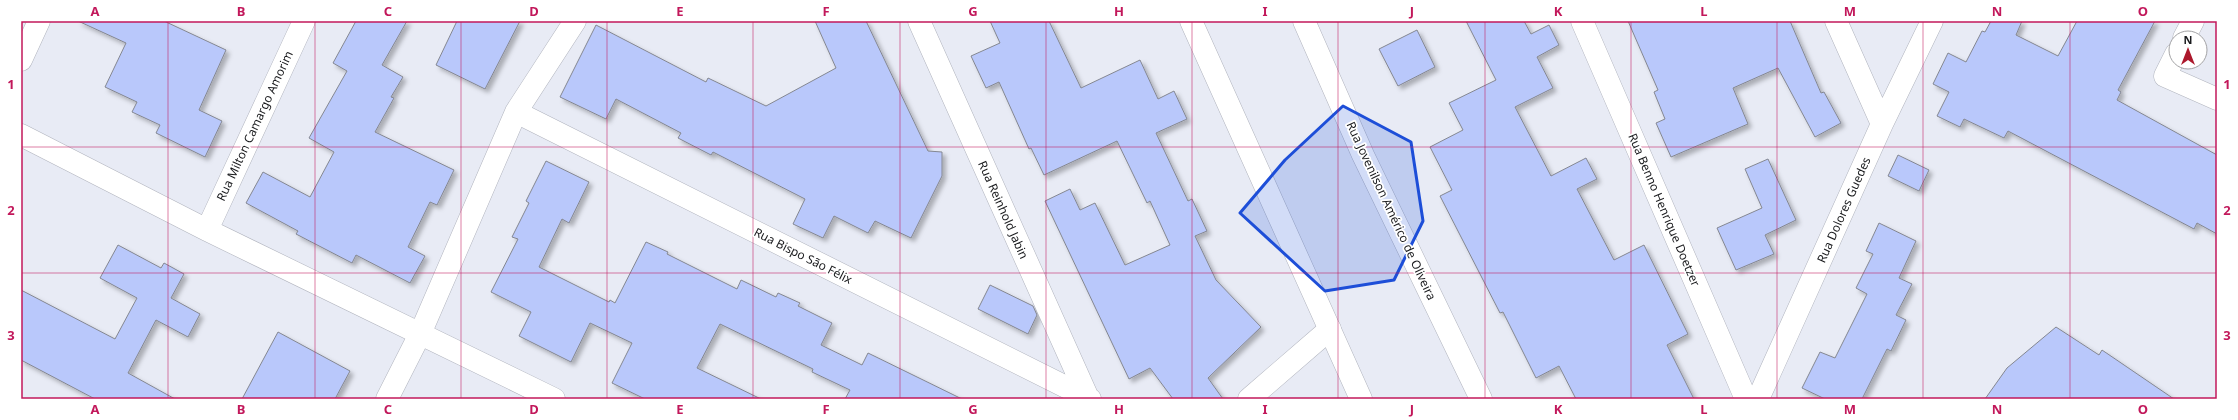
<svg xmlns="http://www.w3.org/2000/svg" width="2238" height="420" font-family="'Noto Sans',sans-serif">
<defs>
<filter id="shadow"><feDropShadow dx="3.5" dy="3.5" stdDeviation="2" flood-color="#0004"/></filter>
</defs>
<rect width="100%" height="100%" fill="#e8ebf5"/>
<path fill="#b9c8fb" stroke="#848791" filter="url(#shadow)" d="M 78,21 L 164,21 L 226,50 L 199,110 L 222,121 L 205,157 L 156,133 L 160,125 L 132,112 L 137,102 L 105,87 L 126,43 Z
M 356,21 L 407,21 L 382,65 L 403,77 L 391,97 L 394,98 L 375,132 L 454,170 L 437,205 L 430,202 L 408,247 L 425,256 L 410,283 L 356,255 L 352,263 L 296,234 L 298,231 L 246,203 L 263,172 L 310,197 L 334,152 L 309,138 L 347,71 L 333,63 Z
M 457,21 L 520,21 L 485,89 L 436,65 Z
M 815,21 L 866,21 L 928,151 L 942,152 L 942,176 L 911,238 L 875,221 L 868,233 L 834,216 L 823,238 L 793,224 L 805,199 L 713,152 L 711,155 L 678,138 L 681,133 L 616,99 L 606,119 L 560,97 L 596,25 L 706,82 L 708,78 L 766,106 L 836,68 Z
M 990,21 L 1049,21 L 1081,88 L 1140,60 L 1158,99 L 1174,91 L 1187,119 L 1156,133 L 1188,201 L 1192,199 L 1207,231 L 1195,236 L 1216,280 L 1261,327 L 1208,378 L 1223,399 L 1173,399 L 1150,368 L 1129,379 L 1045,201 L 1070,189 L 1080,210 L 1095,203 L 1125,265 L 1170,245 L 1150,201 L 1147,203 L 1117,141 L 1044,175 L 1031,148 L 1029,149 L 999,82 L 986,88 L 971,56 L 1000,43 Z
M 1466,21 L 1524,21 L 1531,34 L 1549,25 L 1559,45 L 1537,57 L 1553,88 L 1515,107 L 1551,176 L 1586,158 L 1597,179 L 1577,189 L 1614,260 L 1644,245 L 1688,334 L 1667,345 L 1694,399 L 1576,399 L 1559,366 L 1536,378 L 1503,312 L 1500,313 L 1440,196 L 1452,190 L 1430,147 L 1463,130 L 1449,103 L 1496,80 Z
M 1628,21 L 1790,21 L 1821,93 L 1824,92 L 1841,123 L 1815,137 L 1778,68 L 1733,88 L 1748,124 L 1671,157 L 1656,123 L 1665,119 L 1654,92 L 1658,90 Z
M 1991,21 L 2022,21 L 2016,35 L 2058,56 L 2077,21 L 2155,21 L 2118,90 L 2121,92 L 2117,100 L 2217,155 L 2217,234 L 2197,223 L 2194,229 L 2008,131 L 2004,138 L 1964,119 L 1960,127 L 1937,116 L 1949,92 L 1933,84 L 1948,53 L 1966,62 L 1982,31 L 1985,32 Z
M 1417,30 L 1435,67 L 1398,86 L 1379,49 Z
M 1898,155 L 1929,170 L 1919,191 L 1888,176 Z
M 1768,159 L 1796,220 L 1765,235 L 1774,254 L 1736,270 L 1717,228 L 1762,208 L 1745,169 Z
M 546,161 L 589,182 L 569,223 L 562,219 L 539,267 L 609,302 L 610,300 L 615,303 L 646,242 L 668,252 L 667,254 L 737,289 L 741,280 L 776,297 L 778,293 L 800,303 L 798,306 L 832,323 L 821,345 L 862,365 L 868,353 L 962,399 L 845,399 L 850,390 L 812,372 L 813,369 L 720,324 L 697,368 L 761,399 L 645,399 L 612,383 L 632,343 L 590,323 L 571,362 L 519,336 L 531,312 L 491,292 L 518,239 L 512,237 L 529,203 L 526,201 Z
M 1879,223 L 1916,241 L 1899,278 L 1912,284 L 1896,315 L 1906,320 L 1891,351 L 1887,349 L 1862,399 L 1825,399 L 1802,388 L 1820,352 L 1835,358 L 1867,294 L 1856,288 L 1873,254 L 1866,251 Z
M 118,245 L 161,268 L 164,263 L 184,274 L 171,298 L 200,314 L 188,337 L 156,320 L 128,373 L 175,399 L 95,399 L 21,360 L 21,290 L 115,339 L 137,298 L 100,278 Z
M 990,285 L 1033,306 L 1037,315 L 1028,334 L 978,309 Z
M 2056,327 L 2099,355 L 2102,350 L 2174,399 L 1985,399 L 2007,368 Z
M 278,332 L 350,371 L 335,399 L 242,399 Z"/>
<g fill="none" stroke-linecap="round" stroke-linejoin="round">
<g stroke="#b1b4be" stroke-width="23">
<path id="minor" d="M 919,21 L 1088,398
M 1582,21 L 1746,399
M 1836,21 L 1882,124
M 2184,38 L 2193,21
M 2176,54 L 2165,76 L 2217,99
M 21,60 L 39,21
M 516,112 L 1090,399
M 21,135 L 207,230 L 554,399
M 207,230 L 304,21
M 387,399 L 420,334 L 516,112 L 575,21
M 1249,399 L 1330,329
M 1758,399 L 1882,124 L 1932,21"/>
</g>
<g stroke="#b1b4be" stroke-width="23">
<path id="secondary" d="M 1191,21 L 1361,399
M 1304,21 L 1363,155 L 1481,399"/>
</g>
<use href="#minor" stroke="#fff" stroke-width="22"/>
<use href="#secondary" stroke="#fff" stroke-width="22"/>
</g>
<path fill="#1d4ed8" fill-opacity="0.2" stroke="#1d4ed8" stroke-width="3" stroke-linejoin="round" d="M 1343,106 L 1411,142 L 1423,221 L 1394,280 L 1325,291 L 1240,213 L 1285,160 Z"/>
<path fill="none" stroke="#c2185b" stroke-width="1" stroke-opacity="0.55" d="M 168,21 L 168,399M 315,21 L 315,399M 461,21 L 461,399M 607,21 L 607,399M 753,21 L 753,399M 900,21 L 900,399M 1046,21 L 1046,399M 1192,21 L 1192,399M 1338,21 L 1338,399M 1485,21 L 1485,399M 1631,21 L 1631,399M 1777,21 L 1777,399M 1923,21 L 1923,399M 2070,21 L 2070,399M 21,147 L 2217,147M 21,273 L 2217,273"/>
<g text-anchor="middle" stroke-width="3.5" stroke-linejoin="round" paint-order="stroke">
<g font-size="12" fill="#191a1d" stroke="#fff">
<text transform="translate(255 126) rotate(-65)" y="4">Rua Milton Camargo Amorim</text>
<text transform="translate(1003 210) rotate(66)" y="4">Rua Reinhold Jabin</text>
<text transform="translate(1664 210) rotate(67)" y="4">Rua Benno Henrique Doetzer</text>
<text transform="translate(1844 210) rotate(-66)" y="4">Rua Dolores Guedes</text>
<text transform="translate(1391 211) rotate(65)" y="4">Rua Jovenilson Américo de Oliveira</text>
<text transform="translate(803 256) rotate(27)" y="4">Rua Bispo São Félix</text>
</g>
</g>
<rect width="2238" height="420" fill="none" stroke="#ffffff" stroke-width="44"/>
<g transform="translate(2188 50)"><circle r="19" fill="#ffffff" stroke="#a3a3a5"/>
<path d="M0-3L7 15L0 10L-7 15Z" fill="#ac182c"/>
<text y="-6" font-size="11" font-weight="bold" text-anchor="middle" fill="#191a1d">N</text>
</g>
<rect x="22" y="22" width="2194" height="376" fill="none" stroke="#c2185b" stroke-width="1.5"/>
<g font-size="13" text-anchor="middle" font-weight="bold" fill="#c2185b">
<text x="95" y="16">A</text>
<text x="241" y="16">B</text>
<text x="388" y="16">C</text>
<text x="534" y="16">D</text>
<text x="680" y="16">E</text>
<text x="826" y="16">F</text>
<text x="973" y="16">G</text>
<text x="1119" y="16">H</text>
<text x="1265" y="16">I</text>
<text x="1412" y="16">J</text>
<text x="1558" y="16">K</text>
<text x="1704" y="16">L</text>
<text x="1850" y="16">M</text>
<text x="1997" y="16">N</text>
<text x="2143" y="16">O</text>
<text x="11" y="89">1</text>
<text x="2227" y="89">1</text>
<text x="11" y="215">2</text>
<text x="2227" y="215">2</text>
<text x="11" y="340">3</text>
<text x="2227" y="340">3</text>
<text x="95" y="414">A</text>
<text x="241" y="414">B</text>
<text x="388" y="414">C</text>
<text x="534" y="414">D</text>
<text x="680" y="414">E</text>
<text x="826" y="414">F</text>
<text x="973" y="414">G</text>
<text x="1119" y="414">H</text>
<text x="1265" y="414">I</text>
<text x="1412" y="414">J</text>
<text x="1558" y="414">K</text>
<text x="1704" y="414">L</text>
<text x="1850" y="414">M</text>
<text x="1997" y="414">N</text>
<text x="2143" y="414">O</text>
</g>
</svg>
